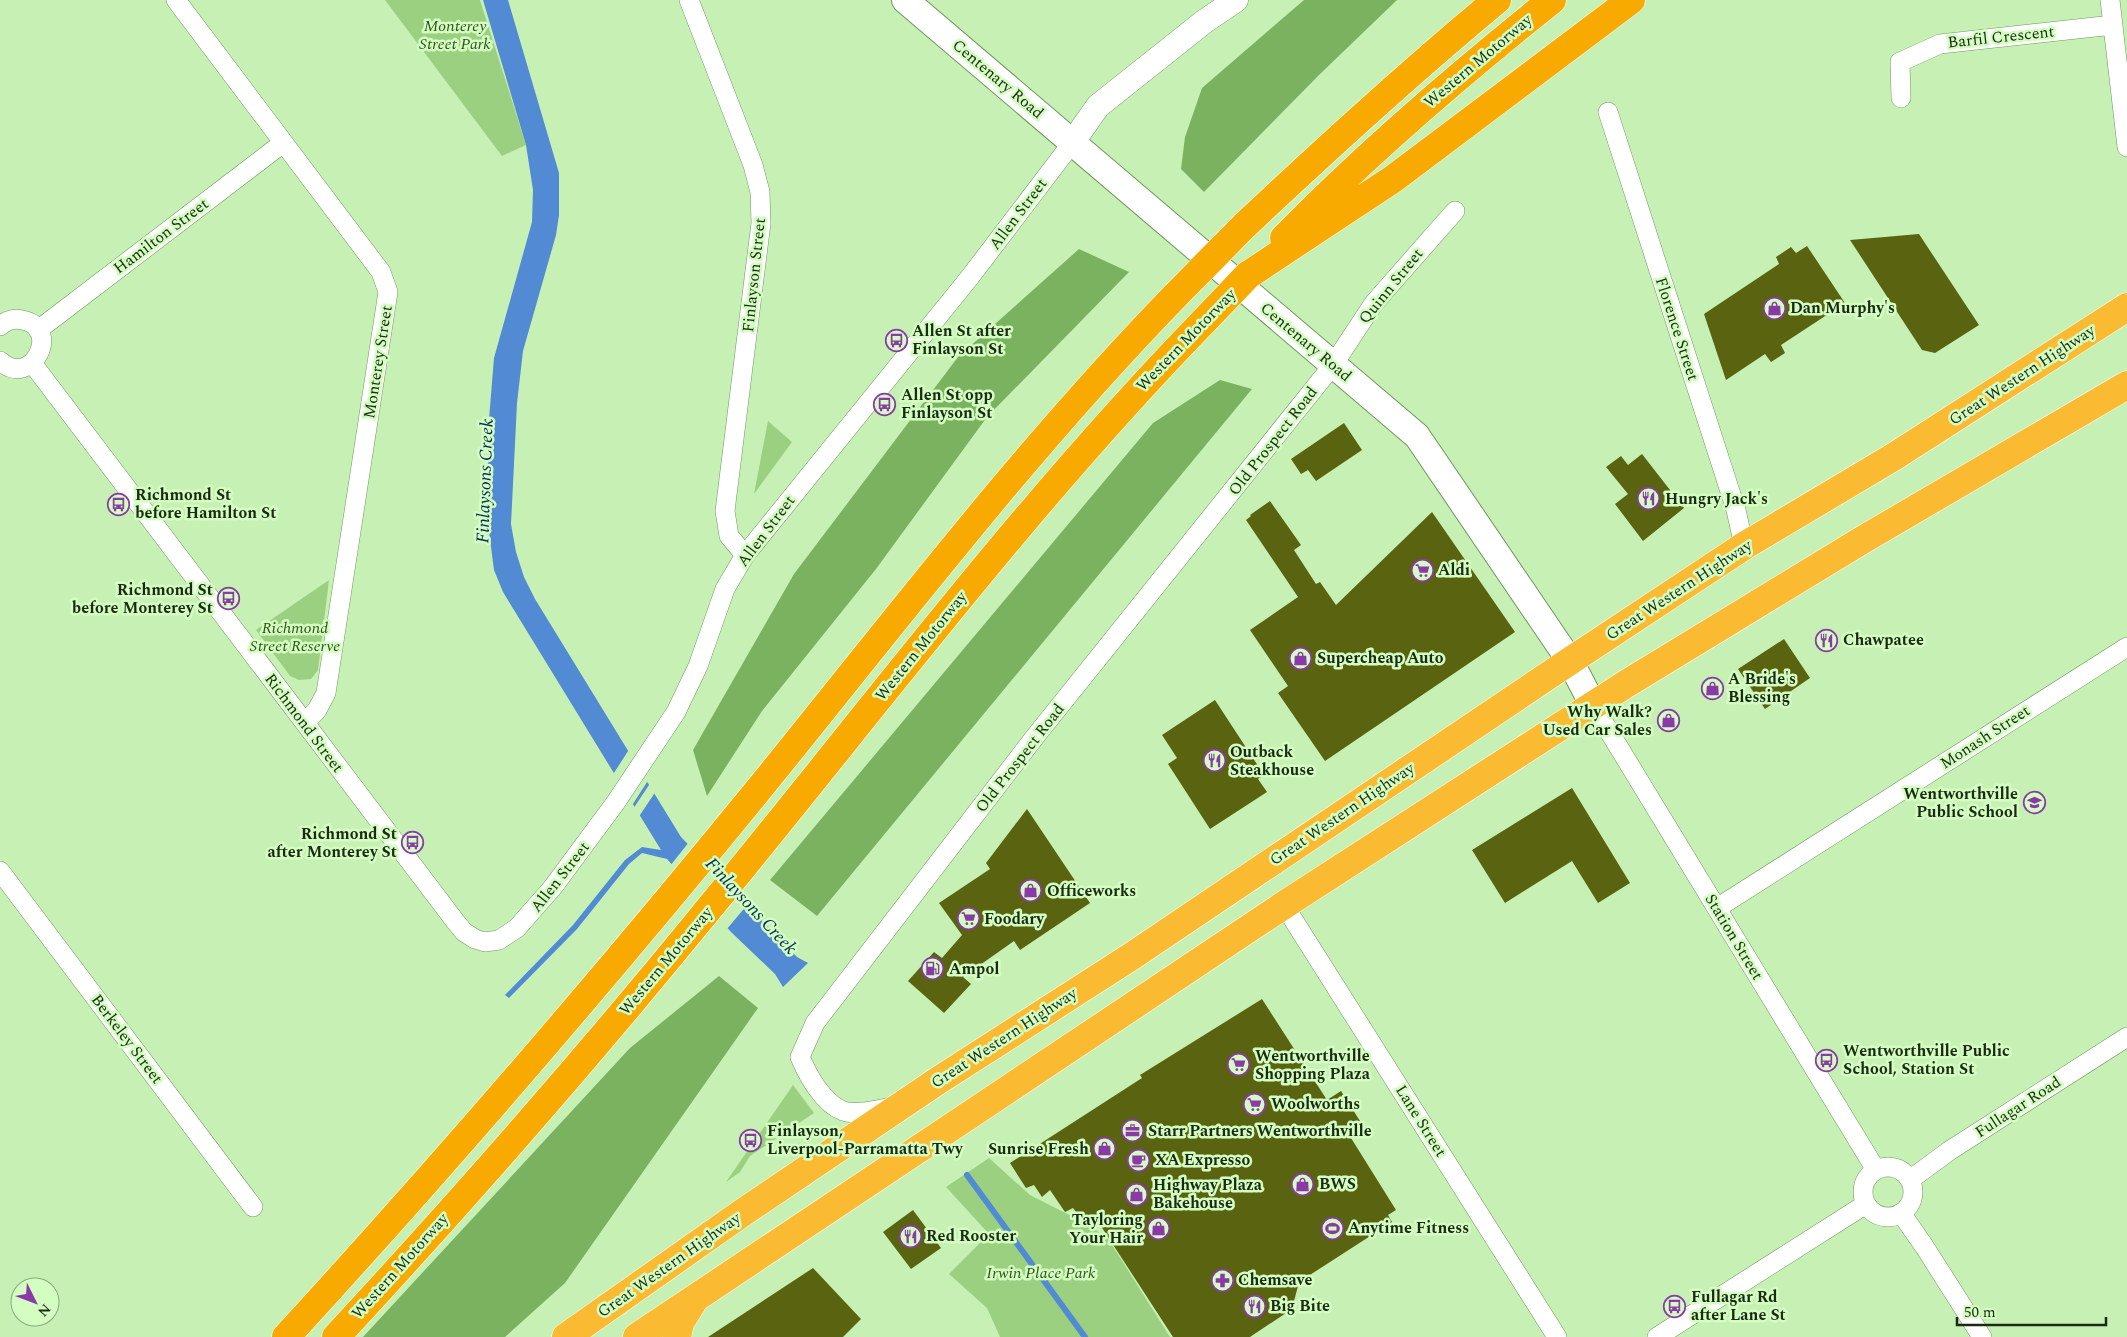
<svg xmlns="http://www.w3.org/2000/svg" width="2127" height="1337" viewBox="0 0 2127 1337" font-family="Spectral,serif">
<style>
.green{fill:#9bd081}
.forest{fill:#7bb260}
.water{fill:#528ad3}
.pier{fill:#c7f1b4}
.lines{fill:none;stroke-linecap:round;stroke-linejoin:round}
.stream{stroke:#528ad3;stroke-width:6}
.building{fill:#5a6310}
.minor-casing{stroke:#70965e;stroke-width:20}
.tertiary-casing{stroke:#70965e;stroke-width:25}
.secondary-casing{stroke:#70965e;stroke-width:28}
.trunk-casing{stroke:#fff;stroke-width:29}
.motorway-casing{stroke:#fff;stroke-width:29}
.minor{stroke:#fff;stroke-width:19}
.tertiary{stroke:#fff;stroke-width:24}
.secondary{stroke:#fff;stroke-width:26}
.trunk{stroke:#fabb33;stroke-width:28}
.motorway{stroke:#f8aa00;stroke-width:28}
.motorway-bridge-casing{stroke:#fff;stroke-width:29;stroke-linecap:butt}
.motorway-bridge{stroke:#f8aa00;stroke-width:28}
.labels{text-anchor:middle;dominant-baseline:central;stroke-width:5;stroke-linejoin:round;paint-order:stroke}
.park-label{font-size:16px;font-style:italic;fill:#2f531b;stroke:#d4fec1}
.street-label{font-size:16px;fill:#1b2a13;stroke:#d4fec1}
.poi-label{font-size:16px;font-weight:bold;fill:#1b2a13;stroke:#d4fec1;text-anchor:start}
.water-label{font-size:18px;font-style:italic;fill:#032a58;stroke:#d4fec1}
</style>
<rect width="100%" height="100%" fill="#c7f1b4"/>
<path class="green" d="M 385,0 L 480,0 L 526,145 L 502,156 Z
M 768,421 L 792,442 L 754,494 Z
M 329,580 L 318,670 L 311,679 L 299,680 L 290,676 L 256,630 Z
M 793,1085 L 814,1113 L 750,1156 L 740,1172 L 726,1182 Z
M 989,1158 L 1030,1195 L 1089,1225 L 1109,1240 L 1170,1337 L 1000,1337 L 987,1308 L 949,1274 L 989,1234 L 946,1187 Z"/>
<path class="forest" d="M 1304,0 L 1397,0 L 1319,75 L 1204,192 L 1181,169 L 1185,137 L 1202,88 Z
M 1079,249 L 1129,272 L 987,417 L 876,569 L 762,711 L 707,796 L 693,750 L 794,574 L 958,357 Z
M 1220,380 L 1252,389 L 817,916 L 770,880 L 1153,423 Z
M 719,976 L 758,1008 L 565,1283 L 505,1337 L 363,1337 L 630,1048 Z"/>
<path class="water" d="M 483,0 L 508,0 L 559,173 L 559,215 L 556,235 L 523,351 L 517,403 L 511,524 L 516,552 L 524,577 L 535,599 L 681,837 L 797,957 L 808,963 L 783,987 L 775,974 L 731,932 L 667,859 L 642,853 L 629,864 L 577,929 L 509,998 L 505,995 L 573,925 L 625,860 L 642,847 L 661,850 L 503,592 L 494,570 L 487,516 L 489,419 L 494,358 L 532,222 L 533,190 L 526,145 Z"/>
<path class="pier" d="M 630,748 L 649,779 L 631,807 L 612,776 Z
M 651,782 L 656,791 L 638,818 L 633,809 Z
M 689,842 L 748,904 L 726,930 L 670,866 Z"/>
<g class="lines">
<path class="stream" d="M 967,1175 L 1085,1337"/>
</g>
<path class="building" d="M 1919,234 L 1979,325 L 1935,353 L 1922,350 L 1850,240 Z
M 1807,246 L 1845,303 L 1781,345 L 1785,353 L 1771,362 L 1765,354 L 1726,380 L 1704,314 L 1779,264 L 1776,257 L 1791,247 L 1796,253 Z
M 1344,423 L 1362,450 L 1316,481 L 1308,470 L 1301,474 L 1291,459 Z
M 1642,454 L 1684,508 L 1643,541 L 1615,504 L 1628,494 L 1606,467 L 1621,456 L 1628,465 Z
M 1270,501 L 1301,545 L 1294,550 L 1316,584 L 1320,582 L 1336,605 L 1432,512 L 1515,632 L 1325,761 L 1278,693 L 1288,686 L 1250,630 L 1298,597 L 1246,520 L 1251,516 L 1250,515 Z
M 1784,639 L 1810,678 L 1765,709 L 1738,669 Z
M 1215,700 L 1264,775 L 1258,779 L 1267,792 L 1210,829 L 1168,764 L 1177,758 L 1162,735 Z
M 1572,788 L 1630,883 L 1598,903 L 1572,861 L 1505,903 L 1472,850 Z
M 1027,809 L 1090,903 L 1020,950 L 1014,941 L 963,977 L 971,984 L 944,1013 L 908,981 L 934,952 L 942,958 L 962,935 L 939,903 L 990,869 L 986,863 Z
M 1262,999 L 1327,1100 L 1341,1091 L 1360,1121 L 1346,1130 L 1396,1210 L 1388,1215 L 1392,1222 L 1299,1282 L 1292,1309 L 1250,1337 L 1173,1337 L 1097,1220 L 1087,1227 L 1073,1208 L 1065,1212 L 1050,1190 L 1042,1197 L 1034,1185 L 1026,1188 L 1010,1163 L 1142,1078 L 1140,1075 Z
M 913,1210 L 941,1248 L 911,1269 L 883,1232 Z
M 813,1268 L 861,1319 L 843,1337 L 708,1337 Z"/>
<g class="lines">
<defs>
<path id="minor" d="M 176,0 L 381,272 L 388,292 L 326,693 L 317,710 L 305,723
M 689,0 L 753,165 L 760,192 L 761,223 L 725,511 L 729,536 L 745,555
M 2110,0 L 2127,147
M 1901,98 L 1900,62 L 1940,44 L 2113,25
M 1608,112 L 1736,510 L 1744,546
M 0,326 C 6,321 14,318 22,320 C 63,327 32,390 0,361
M 38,330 L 283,143
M 32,363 L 455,921 L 464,932 L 475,939 L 485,942 L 499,940 L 517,928 L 553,887 L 616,802 L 676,712 L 698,666 L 725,589 L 745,555 L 970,277 L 1072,143
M 1593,705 L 1876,1170
M 0,871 L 253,1207
M 1284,905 L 1557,1337
M 1717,908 L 2127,647
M 893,1107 C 879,1109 857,1116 843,1111 C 823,1103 808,1076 800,1057 L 815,1023 L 1034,738 L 1333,365 L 1374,303 L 1455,211
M1863 1192a25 25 0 1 1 50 0a25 25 0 1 1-50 0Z
M 1911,1179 L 1949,1151 L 2127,1037
M 1901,1213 L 1924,1246 L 1982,1337
M 1657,1337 L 1866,1204"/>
<path id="tertiary" d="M 1072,143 L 1098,106 L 1205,21 L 1236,0"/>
<path id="secondary" d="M 905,0 L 1417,436 L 1570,661 L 1593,705"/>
<path id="trunk" d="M 566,1337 L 742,1213 L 939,1080 L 1132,956 L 1570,661 L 1744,546 L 1895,456 L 2127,307
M 637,1337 L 1284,905 L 1626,684 L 1864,539 L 2127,385
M 677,1337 L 680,1323 L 694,1300"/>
<path id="motorway" d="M 1244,226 C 1327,148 1410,72 1497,0
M 1284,238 C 1368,152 1458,75 1552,0
M 1248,275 L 1393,179 L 1631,0
M 286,1337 C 454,1154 615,966 772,773 C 903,611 1030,445 1176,295
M 336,1337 C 461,1202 582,1064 698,922 C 865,720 1021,509 1204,321"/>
</defs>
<use href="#minor" class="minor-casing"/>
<use href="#tertiary" class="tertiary-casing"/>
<use href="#secondary" class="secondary-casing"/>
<use href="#trunk" class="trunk-casing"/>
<use href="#motorway" class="motorway-casing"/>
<use href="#minor" class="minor"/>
<use href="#tertiary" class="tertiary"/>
<use href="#secondary" class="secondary"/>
<use href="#trunk" class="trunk"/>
<use href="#motorway" class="motorway"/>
<defs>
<path id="motorway-bridge" d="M 1176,295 L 1244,226
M 1204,321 L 1248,275"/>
</defs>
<use href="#motorway-bridge" class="motorway-bridge-casing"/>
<use href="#motorway-bridge" class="motorway-bridge"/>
</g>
<defs>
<symbol id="shop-ring" viewBox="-11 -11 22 22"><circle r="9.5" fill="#d4fec1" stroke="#8b39a8" stroke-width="1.5"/><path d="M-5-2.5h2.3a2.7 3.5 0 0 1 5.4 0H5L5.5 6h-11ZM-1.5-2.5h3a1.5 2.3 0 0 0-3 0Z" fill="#8b39a8"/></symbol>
<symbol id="bus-ring" viewBox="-11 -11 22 22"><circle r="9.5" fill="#d4fec1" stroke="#8b39a8" stroke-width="1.5"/><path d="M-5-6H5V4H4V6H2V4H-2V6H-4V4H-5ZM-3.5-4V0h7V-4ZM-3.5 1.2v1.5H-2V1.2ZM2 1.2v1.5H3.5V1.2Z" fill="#8b39a8"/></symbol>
<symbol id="restaurant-ring" viewBox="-11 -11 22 22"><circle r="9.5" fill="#d4fec1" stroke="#8b39a8" stroke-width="1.5"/><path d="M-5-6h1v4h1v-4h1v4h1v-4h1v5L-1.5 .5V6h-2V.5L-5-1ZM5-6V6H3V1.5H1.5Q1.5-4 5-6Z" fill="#8b39a8"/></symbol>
<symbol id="supermarket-ring" viewBox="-11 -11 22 22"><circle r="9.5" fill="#d4fec1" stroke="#8b39a8" stroke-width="1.5"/><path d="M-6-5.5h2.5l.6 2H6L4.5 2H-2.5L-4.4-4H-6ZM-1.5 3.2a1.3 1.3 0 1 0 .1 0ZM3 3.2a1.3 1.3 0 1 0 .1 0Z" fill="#8b39a8"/></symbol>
<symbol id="school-ring" viewBox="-11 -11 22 22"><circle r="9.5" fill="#d4fec1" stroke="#8b39a8" stroke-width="1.5"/><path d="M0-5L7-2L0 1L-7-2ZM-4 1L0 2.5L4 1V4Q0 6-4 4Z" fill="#8b39a8"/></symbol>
<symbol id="fuel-ring" viewBox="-11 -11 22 22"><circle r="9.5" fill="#d4fec1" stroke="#8b39a8" stroke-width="1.5"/><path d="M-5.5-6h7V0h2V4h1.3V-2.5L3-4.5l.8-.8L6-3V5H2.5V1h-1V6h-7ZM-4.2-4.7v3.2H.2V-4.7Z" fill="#8b39a8"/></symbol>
<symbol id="office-ring" viewBox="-11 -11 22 22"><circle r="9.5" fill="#d4fec1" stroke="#8b39a8" stroke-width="1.5"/><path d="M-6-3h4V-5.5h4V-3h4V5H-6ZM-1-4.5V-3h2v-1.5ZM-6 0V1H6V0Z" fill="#8b39a8"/></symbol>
<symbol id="cafe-ring" viewBox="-11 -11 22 22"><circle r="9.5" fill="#d4fec1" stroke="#8b39a8" stroke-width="1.5"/><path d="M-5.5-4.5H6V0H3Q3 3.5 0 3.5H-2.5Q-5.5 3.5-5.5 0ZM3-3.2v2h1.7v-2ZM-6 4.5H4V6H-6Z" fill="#8b39a8"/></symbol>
<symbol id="stadium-ring" viewBox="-11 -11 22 22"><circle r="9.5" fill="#d4fec1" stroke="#8b39a8" stroke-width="1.5"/><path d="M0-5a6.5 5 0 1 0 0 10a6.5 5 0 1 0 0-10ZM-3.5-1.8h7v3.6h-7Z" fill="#8b39a8"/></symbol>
<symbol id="pharmacy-ring" viewBox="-11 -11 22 22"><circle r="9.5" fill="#d4fec1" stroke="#8b39a8" stroke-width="1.5"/><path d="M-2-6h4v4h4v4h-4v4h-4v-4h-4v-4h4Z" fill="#8b39a8"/></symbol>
</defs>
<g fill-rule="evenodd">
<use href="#shop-ring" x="1762" y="296" width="25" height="25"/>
<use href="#bus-ring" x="884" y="328" width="25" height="25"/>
<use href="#bus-ring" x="872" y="392" width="25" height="25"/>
<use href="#restaurant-ring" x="1636" y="486" width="25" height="25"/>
<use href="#bus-ring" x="106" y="492" width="25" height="25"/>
<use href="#supermarket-ring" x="1410" y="558" width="25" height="25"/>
<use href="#bus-ring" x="216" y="586" width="25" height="25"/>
<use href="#restaurant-ring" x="1814" y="628" width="25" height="25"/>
<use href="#shop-ring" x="1288" y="646" width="25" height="25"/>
<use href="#shop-ring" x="1700" y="676" width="25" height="25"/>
<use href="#shop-ring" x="1656" y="708" width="25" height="25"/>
<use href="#restaurant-ring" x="1202" y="748" width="25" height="25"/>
<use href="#school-ring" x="2022" y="790" width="25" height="25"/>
<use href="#bus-ring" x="400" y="830" width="25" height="25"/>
<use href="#shop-ring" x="1018" y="878" width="25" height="25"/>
<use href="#supermarket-ring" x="956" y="906" width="25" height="25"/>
<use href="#fuel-ring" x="920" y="956" width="25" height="25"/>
<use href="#bus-ring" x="1814" y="1048" width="25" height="25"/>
<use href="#supermarket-ring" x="1226" y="1052" width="25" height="25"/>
<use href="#supermarket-ring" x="1242" y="1092" width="25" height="25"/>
<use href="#office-ring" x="1120" y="1118" width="25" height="25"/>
<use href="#bus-ring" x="738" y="1128" width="25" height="25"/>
<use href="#shop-ring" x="1092" y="1136" width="25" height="25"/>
<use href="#cafe-ring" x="1126" y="1148" width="25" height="25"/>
<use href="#shop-ring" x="1290" y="1172" width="25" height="25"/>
<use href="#shop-ring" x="1124" y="1182" width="25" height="25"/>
<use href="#stadium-ring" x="1320" y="1216" width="25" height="25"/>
<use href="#shop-ring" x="1146" y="1216" width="25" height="25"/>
<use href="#restaurant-ring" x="898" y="1224" width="25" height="25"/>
<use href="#pharmacy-ring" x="1210" y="1268" width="25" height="25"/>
<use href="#restaurant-ring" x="1242" y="1294" width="25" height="25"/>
<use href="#bus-ring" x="1662" y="1294" width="25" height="25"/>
</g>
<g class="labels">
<g class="park-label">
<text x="455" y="26">Monterey<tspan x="455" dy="18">Street Park</tspan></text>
<text x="295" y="628">Richmond<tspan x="295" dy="18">Street Reserve</tspan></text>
<text x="1041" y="1273">Irwin Place Park</text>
</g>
<g class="street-label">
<text transform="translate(2001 37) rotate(-6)">Barfil Crescent</text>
<text transform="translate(1478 61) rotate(-40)">Western Motorway</text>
<text transform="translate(998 79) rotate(40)">Centenary Road</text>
<text transform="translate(1018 214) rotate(-53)">Allen Street</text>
<text transform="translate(161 236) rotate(-37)">Hamilton Street</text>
<text transform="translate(754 275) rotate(-84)">Finlayson Street</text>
<text transform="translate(1391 286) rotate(-51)">Quinn Street</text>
<text transform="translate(1677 329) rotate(72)">Florence Street</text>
<text transform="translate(1186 340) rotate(-46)">Western Motorway</text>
<text transform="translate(1306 342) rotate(40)">Centenary Road</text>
<text transform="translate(378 362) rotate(-81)">Monterey Street</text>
<text transform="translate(2022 375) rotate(-33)">Great Western Highway</text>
<text transform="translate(1273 441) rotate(-52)">Old Prospect Road</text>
<text transform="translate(766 531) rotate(-53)">Allen Street</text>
<text transform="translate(1679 590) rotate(-33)">Great Western Highway</text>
<text transform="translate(921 646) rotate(-51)">Western Motorway</text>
<text transform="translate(304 723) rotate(53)">Richmond Street</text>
<text transform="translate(1985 737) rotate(-33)">Monash Street</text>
<text transform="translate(1020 758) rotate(-52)">Old Prospect Road</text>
<text transform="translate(1342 814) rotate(-34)">Great Western Highway</text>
<text transform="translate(560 877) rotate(-52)">Allen Street</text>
<text transform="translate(1734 937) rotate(59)">Station Street</text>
<text transform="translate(666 961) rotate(-50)">Western Motorway</text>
<text transform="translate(1004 1038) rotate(-33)">Great Western Highway</text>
<text transform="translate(127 1039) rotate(53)">Berkeley Street</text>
<text transform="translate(2018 1107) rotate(-33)">Fullagar Road</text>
<text transform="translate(1421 1121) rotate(58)">Lane Street</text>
<text transform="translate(669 1265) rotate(-35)">Great Western Highway</text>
<text transform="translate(400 1266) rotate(-48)">Western Motorway</text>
</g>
<g class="poi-label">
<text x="1790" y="308">Dan Murphy's</text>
<text x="912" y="331">Allen St after<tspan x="912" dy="18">Finlayson St</tspan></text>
<text x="901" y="395">Allen St opp<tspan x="901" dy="18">Finlayson St</tspan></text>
<text x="135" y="495">Richmond St<tspan x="135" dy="18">before Hamilton St</tspan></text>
<text x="1665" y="499">Hungry Jack's</text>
<text x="1438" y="570">Aldi</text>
<text x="213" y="590" text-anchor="end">Richmond St<tspan x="213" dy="18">before Monterey St</tspan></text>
<text x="1843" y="640">Chawpatee</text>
<text x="1317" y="658">Supercheap Auto</text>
<text x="1728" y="679">A Bride's<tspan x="1728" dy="18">Blessing</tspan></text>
<text x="1652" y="712" text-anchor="end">Why Walk?<tspan x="1652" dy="18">Used Car Sales</tspan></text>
<text x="1230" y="752">Outback<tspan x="1230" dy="18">Steakhouse</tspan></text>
<text x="2018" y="794" text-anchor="end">Wentworthville<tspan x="2018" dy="18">Public School</tspan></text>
<text x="397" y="834" text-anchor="end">Richmond St<tspan x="397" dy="18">after Monterey St</tspan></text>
<text x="1047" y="891">Officeworks</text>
<text x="984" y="919">Foodary</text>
<text x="949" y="969">Ampol</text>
<text x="1843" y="1051">Wentworthville Public<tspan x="1843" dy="18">School, Station St</tspan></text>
<text x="1255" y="1056">Wentworthville<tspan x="1255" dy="18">Shopping Plaza</tspan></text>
<text x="1271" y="1104">Woolworths</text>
<text x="767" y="1131">Finlayson,<tspan x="767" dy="18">Liverpool-Parramatta Twy</tspan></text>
<text x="1148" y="1131">Starr Partners Wentworthville</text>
<text x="1089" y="1149" text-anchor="end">Sunrise Fresh</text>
<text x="1155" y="1160">XA Expresso</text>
<text x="1319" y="1184">BWS</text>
<text x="1153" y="1185">Highway Plaza<tspan x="1153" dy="18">Bakehouse</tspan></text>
<text x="1143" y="1220" text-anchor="end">Tayloring<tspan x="1143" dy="18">Your Hair</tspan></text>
<text x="1348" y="1228">Anytime Fitness</text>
<text x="926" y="1236">Red Rooster</text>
<text x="1238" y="1280">Chemsave</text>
<text x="1691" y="1297">Fullagar Rd<tspan x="1691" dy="18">after Lane St</tspan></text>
<text x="1270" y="1306">Big Bite</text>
</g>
<g class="water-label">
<text transform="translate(485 481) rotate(-88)">Finlaysons Creek</text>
<text transform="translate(751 906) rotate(47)">Finlaysons Creek</text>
</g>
</g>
<g transform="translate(35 1302) rotate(132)"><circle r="24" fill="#d4fec1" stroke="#8aa97b"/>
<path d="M0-4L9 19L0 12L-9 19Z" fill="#8b39a8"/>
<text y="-8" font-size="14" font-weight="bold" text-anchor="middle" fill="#1b2a13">N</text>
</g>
<path d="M1957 1317v8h149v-8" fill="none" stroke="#1b2a13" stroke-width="2.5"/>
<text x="1964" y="1317" font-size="15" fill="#1b2a13" stroke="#d4fec1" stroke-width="4" paint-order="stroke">50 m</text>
</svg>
